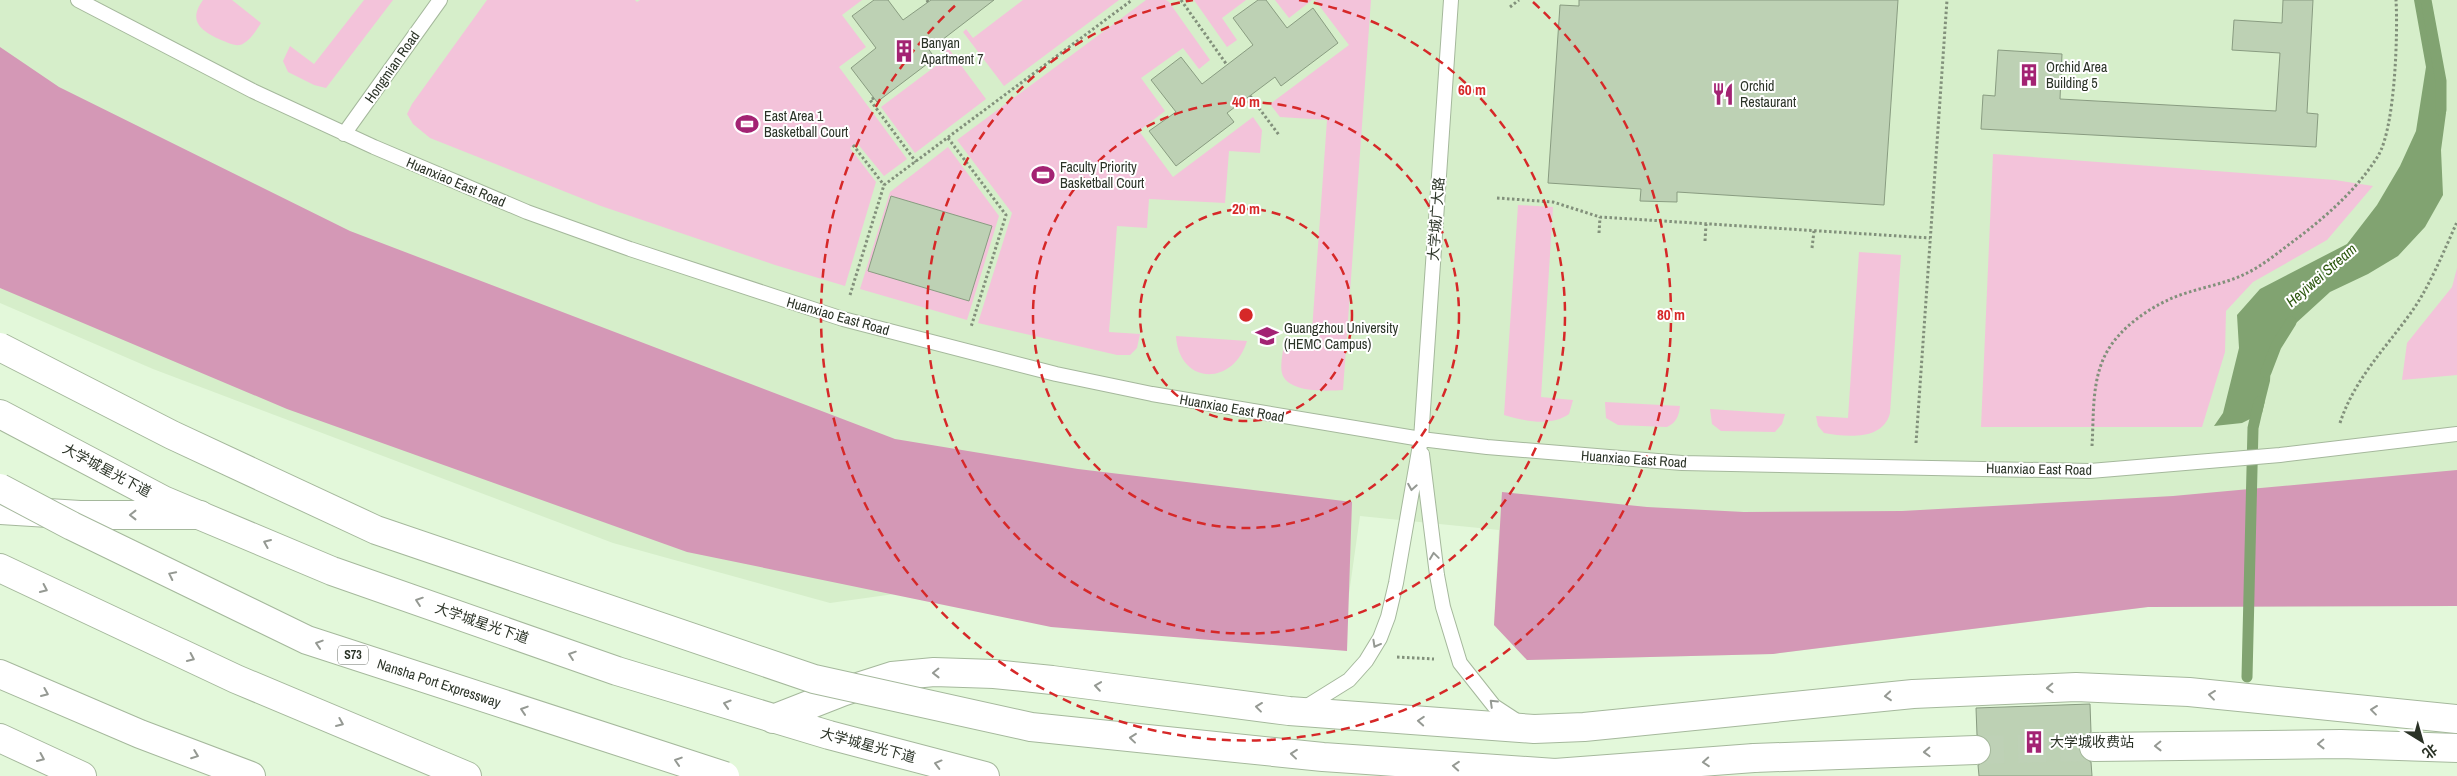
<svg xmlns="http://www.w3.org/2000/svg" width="2457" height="776" viewBox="0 0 2457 776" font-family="'Archivo Narrow','Noto Sans SC',sans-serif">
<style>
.built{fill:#d6eeca}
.green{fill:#f3c3da}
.forest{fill:#d498b6}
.water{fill:#81a371}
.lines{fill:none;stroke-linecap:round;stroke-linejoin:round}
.stream{stroke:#81a371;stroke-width:11}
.building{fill:#bdd1b4;stroke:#899c81}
.highway-tunnel{stroke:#bed1b6;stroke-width:28;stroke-dasharray:28 14;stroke-linecap:butt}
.lane-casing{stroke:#a5b89c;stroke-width:16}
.secondary-casing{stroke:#a5b89c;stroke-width:30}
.primary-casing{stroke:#a5b89c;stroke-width:30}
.highway-casing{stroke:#a5b89c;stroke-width:30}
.path{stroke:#82907b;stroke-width:3;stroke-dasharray:2.5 2.5;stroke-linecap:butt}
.lane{stroke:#fff;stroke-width:14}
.secondary{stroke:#fff;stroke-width:28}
.primary{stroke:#fff;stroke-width:28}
.highway{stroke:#fff;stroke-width:28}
.highway-bridge-casing{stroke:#a5b89c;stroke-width:30;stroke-linecap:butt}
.highway-bridge{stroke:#fff;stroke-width:28}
.oneway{stroke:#959993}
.ring{fill:none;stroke:#d62828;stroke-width:2.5;stroke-dasharray:9 6}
.labels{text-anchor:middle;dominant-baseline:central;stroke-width:4;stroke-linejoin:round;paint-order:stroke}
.shield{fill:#fff;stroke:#6b7068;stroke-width:1}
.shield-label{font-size:12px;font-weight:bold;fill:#2b3327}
.poi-label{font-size:14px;fill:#2b3327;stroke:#fff;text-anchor:start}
.street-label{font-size:14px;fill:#2b3327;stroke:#fff}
.water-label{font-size:15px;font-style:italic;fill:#2c570e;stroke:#fff}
.centre{fill:#d62828;stroke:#fff;stroke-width:2.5}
.ring-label{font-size:15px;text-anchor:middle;font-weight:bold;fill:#d62828;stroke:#fff;stroke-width:4;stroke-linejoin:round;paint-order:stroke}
</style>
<rect width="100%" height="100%" fill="#e3f8da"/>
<path class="built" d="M 0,0 L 2457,0 L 2457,606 L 2148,607 L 1773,654 L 1527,660 L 1494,625 L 1499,530 L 1360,516 L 1348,601 L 930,589 L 830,603 L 613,543 L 153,369 L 0,303 Z"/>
<path class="green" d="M 203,0 L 232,0 L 261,23 C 256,31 249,42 240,45 C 233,46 227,42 221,40 C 202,31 187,22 203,0 Z
M 364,0 L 393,0 L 326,88 L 314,85 L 288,72 L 283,61 L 290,46 L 314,64 Z
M 487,0 L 635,0 L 637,2 L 640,0 L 862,0 L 842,15 L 866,47 L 839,67 L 907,159 L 884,176 L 857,143 L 850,148 L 876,182 L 845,286 L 775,265 L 601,206 L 430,138 L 413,124 L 407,114 L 412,104 Z
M 1023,0 L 1119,0 L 1004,86 L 963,32 L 966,29 L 973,38 Z
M 1146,0 L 1166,0 L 1169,2 L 1210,60 L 1199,69 L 1183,48 L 1141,78 L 1165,111 L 1139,131 L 1173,177 L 1253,117 L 1262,130 L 1260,153 L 1229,151 L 1225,203 L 1149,199 L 1147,228 L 1117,226 L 1109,332 L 1140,334 L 1137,348 L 1130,355 L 1117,355 L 978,323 L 1012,213 L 957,140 Z
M 1194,0 L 1246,0 L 1222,18 L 1237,40 L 1227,47 Z
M 1275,0 L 1312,0 L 1289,18 Z
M 1315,0 L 1371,0 L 1343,390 C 1327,391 1292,393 1283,376 C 1279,367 1283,353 1284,344 L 1311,345 L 1327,120 L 1280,117 L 1270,104 L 1349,45 Z
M 946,45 L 986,99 L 915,153 L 881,107 L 949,56 L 943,47 Z
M 948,147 L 999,216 L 967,320 L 860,289 L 890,192 Z
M 1993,154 L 2335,180 L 2373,186 L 2327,240 L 2253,282 L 2226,311 L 2225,352 L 2202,427 L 1981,427 Z
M 1518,205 L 1553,207 L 1541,397 L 1573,400 L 1569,414 C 1551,427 1524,421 1504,415 Z
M 1859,252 L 1901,255 L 1890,413 C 1883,441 1846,437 1824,433 L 1818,426 L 1816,416 L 1848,418 Z
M 2457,268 L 2457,375 L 2402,380 L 2407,343 L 2452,287 Z
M 1176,336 L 1247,341 C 1233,387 1179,385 1176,336 Z
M 1605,402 L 1680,406 C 1679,416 1676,423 1667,427 L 1618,425 L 1606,418 Z
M 1710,409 L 1785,414 L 1782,424 L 1775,432 L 1721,431 L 1712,424 Z"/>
<path class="forest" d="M 0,47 L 59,87 L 350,231 L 895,439 L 1078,469 L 1352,502 L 1347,651 L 1051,627 L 687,552 L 287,409 L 0,288 Z
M 2457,470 L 2457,606 L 2148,607 L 1773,654 L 1527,660 L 1494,625 L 1502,492 L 1647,507 L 1744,512 L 1902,511 L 2173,496 Z"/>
<path class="water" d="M 2414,0 L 2427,0 L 2437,81 L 2446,113 L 2441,150 L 2443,195 L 2425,227 L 2398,256 L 2368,274 L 2330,292 L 2272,345 L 2270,381 L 2262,413 L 2242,423 L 2214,426 L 2223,413 L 2239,348 L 2237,315 L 2260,289 L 2347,244 L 2377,205 L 2400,166 L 2416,131 L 2426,67 Z"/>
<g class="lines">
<path class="stream" d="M 2426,0 L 2441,81 L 2441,110
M 2266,372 L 2276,346 L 2291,322
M 2247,677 L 2253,428 L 2259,402"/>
</g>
<path class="building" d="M 874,0 L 888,0 L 903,20 L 931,0 L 994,0 L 929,50 L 935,58 L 877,102 L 851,68 L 876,48 L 852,16 Z
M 1258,0 L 1266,0 L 1287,28 L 1313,8 L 1338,43 L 1281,86 L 1275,77 L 1227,113 L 1234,122 L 1176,166 L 1149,131 L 1176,112 L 1151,80 L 1181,57 L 1202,84 L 1253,45 L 1233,18 Z
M 1579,0 L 1898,0 L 1884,205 L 1677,192 L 1677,202 L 1640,201 L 1641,189 L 1548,183 L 1560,5 L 1579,6 Z
M 2283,0 L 2313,0 L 2307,113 L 2318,114 L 2316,147 L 1981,129 L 1983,95 L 1995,96 L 1998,50 L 2062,54 L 2060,99 L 2276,111 L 2280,53 L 2232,50 L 2234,20 L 2282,23 Z
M 891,196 L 992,226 L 969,301 L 868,271 Z
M 2090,704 L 2091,732 L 2081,739 L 2078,748 L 2081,755 L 2091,762 L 2092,776 L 1979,776 L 1978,765 L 1990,758 L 1992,749 L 1989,741 L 1977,735 L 1976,708 Z"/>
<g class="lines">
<path class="highway-tunnel" d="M 1976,750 L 2094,747"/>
<defs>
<path id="lane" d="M 78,0 L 253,91 L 374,147 L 527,212 L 630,249 L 843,319 L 1056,374 L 1152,394 L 1421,439 L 1487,447 L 1682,463 L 2090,471 L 2280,455 L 2457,434
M 344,134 L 440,0
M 1422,454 L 1437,575 L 1443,607 L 1460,663 L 1494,706 L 1520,723
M 1304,708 L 1349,680 L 1366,661 L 1380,638 L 1388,617 L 1396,583 L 1421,439 L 1451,0"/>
<path id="secondary" d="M 0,414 L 163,500 L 332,571 L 617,671 L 829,735 L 985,776
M 0,674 L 140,734 L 251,776
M 773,719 L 842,692 L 892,676 L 934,672 L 994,674 L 1052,680 L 1289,711 L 1534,729 L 1584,727 L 1913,694 L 2076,687 L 2189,692 L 2457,719"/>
<path id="primary" d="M 0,510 L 80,515 L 200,515"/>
<path id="highway" d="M 0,568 L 236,679 L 467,776
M 0,738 L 82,776
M 2094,747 L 2341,744 L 2457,748
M 1754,758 L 1976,750"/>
</defs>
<use href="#lane" class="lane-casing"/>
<use href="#secondary" class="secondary-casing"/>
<use href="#primary" class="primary-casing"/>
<use href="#highway" class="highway-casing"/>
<path class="path" d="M 927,0 L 928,2
M 1181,0 L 1227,65
M 1510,7 L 1519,0
M 1250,96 L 1279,135
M 874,98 L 870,100 L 916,162
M 948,138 L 1006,215 L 971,327
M 853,145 L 884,185
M 1497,198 L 1553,202 L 1600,217 L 1930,238
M 1599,233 L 1600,217
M 1705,241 L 1706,224
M 1812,248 L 1814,231
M 850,295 L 884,185 L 1132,0
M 2340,423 C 2354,380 2384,350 2410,314 C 2428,290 2444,251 2457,222
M 1916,443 L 1947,0
M 2092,446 C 2094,415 2091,378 2108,350 C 2120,329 2146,310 2168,300 C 2191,289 2219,286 2243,275 C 2263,266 2281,250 2299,237 C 2329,214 2358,188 2378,156 C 2395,128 2398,35 2396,0
M 1397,657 L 1434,659"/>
<use href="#lane" class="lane"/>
<use href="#secondary" class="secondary"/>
<use href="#primary" class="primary"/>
<use href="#highway" class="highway"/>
<defs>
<path id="highway-bridge" d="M 0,347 L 172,435 L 376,530 L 814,679 L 1031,727 L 1323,757 L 1555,773 L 1754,758
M 0,488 L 72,526 L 307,640 L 725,776"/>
</defs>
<use href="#highway-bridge" class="highway-bridge-casing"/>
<use href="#highway-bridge" class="highway-bridge"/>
</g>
<defs><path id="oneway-chevron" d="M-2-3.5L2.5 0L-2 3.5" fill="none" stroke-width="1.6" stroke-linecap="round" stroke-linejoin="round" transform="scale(1.25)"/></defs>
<g class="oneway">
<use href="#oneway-chevron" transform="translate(1412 487) rotate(100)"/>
<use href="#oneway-chevron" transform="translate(133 515) rotate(180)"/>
<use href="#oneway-chevron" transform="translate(267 543) rotate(-157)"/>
<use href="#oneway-chevron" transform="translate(1434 556) rotate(-98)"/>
<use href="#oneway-chevron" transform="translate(172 575) rotate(-154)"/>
<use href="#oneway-chevron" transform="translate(44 589) rotate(25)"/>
<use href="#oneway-chevron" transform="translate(419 601) rotate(-161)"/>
<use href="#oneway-chevron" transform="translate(319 644) rotate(-162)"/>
<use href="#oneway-chevron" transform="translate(1376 644) rotate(119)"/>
<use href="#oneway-chevron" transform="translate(572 655) rotate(-161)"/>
<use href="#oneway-chevron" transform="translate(191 658) rotate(25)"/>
<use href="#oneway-chevron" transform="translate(936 673) rotate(179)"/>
<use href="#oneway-chevron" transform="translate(1098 686) rotate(-172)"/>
<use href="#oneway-chevron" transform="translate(2050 688) rotate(178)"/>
<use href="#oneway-chevron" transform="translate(45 693) rotate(23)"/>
<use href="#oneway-chevron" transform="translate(2212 695) rotate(-173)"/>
<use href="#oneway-chevron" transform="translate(1888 696) rotate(175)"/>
<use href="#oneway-chevron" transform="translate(1493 703) rotate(-136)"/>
<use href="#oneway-chevron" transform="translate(727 704) rotate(-163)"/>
<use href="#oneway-chevron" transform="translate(1259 707) rotate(-173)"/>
<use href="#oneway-chevron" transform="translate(524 710) rotate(-162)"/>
<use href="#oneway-chevron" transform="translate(2374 710) rotate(-173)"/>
<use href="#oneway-chevron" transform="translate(1421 721) rotate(-176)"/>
<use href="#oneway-chevron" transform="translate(340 723) rotate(23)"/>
<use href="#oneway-chevron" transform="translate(1133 738) rotate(-174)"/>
<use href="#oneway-chevron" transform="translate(2321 744) rotate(179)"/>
<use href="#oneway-chevron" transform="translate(2158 746) rotate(179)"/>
<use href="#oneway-chevron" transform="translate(1927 752) rotate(178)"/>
<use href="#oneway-chevron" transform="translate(1294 754) rotate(-174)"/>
<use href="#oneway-chevron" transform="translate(195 755) rotate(21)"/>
<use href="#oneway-chevron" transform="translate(41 758) rotate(24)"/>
<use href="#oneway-chevron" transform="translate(678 761) rotate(-162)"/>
<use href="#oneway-chevron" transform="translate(1706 762) rotate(176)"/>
<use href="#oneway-chevron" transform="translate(938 764) rotate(-165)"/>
<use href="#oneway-chevron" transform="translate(1456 766) rotate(-176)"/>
</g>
<g class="ring">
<circle cx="1246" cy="315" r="106"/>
<circle cx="1246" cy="315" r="213"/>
<path d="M1299 0A319 319 0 1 1 1193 0"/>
<path d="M1533 2A425 425 0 1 1 959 2"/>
</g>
<defs>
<symbol id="building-bare" viewBox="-9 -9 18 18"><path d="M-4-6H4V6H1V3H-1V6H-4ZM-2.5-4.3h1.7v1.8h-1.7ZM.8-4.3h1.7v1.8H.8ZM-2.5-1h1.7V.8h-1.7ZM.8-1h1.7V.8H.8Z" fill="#a32373" stroke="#fff" stroke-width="2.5" paint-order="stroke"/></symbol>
<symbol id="restaurant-bare" viewBox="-9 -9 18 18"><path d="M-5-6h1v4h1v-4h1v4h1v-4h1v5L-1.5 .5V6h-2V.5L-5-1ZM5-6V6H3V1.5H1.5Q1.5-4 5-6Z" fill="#a32373" stroke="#fff" stroke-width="2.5" paint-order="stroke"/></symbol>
<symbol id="stadium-bare" viewBox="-9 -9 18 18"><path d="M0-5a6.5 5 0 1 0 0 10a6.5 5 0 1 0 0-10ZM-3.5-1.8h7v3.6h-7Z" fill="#a32373" stroke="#fff" stroke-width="2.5" paint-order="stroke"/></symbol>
<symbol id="university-bare" viewBox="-9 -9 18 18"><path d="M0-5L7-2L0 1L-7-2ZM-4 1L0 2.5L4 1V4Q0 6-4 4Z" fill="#a32373" stroke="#fff" stroke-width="2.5" paint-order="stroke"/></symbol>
</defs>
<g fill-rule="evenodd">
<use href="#building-bare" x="888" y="35" width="32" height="32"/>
<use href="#building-bare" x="2013" y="59" width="32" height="32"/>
<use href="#restaurant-bare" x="1707" y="78" width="32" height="32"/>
<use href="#stadium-bare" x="731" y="108" width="32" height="32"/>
<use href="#stadium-bare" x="1027" y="159" width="32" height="32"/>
<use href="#university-bare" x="1251" y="320" width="32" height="32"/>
<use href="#building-bare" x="2018" y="726" width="32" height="32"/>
</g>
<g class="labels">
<rect class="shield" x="338" y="645.5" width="30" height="19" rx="4"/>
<g class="shield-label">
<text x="353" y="655">S73</text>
</g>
<g class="poi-label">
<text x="921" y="43">Banyan<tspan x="921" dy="16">Apartment 7</tspan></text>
<text x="2046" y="67">Orchid Area<tspan x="2046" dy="16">Building 5</tspan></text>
<text x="1740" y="86">Orchid<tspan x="1740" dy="16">Restaurant</tspan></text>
<text x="764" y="116">East Area 1<tspan x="764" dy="16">Basketball Court</tspan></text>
<text x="1060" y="167">Faculty Priority<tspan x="1060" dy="16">Basketball Court</tspan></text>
<text x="1284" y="328">Guangzhou University<tspan x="1284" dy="16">(HEMC Campus)</tspan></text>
<text x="2050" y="742">大学城收费站</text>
</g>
<g class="street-label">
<text transform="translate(392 67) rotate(-55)">Hongmian Road</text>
<text transform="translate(456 182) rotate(23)">Huanxiao East Road</text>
<text transform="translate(1436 219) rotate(-86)">大学城广大路</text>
<text transform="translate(838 316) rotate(16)">Huanxiao East Road</text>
<text transform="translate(1232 408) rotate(10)">Huanxiao East Road</text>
<text transform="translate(1634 459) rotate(4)">Huanxiao East Road</text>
<text transform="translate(2039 469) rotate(1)">Huanxiao East Road</text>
<text transform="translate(107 470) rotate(28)">大学城星光下道</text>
<text transform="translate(482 623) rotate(19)">大学城星光下道</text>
<text transform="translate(439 683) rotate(18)">Nansha Port Expressway</text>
<text transform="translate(868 745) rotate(15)">大学城星光下道</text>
</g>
<g class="water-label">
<text transform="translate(2321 275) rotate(-41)">Heyiwei Stream</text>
</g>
</g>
<circle cx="1246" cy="315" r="8" class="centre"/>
<g class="ring-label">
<text x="1472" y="95">60 m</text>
<text x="1246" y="107">40 m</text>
<text x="1246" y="214">20 m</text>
<text x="1671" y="320">80 m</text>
</g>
<g transform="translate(2422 741) rotate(143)" stroke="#ffffff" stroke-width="4" paint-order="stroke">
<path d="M0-4L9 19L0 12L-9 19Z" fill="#2b3327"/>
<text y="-8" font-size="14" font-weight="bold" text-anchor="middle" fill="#2b3327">北</text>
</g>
</svg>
